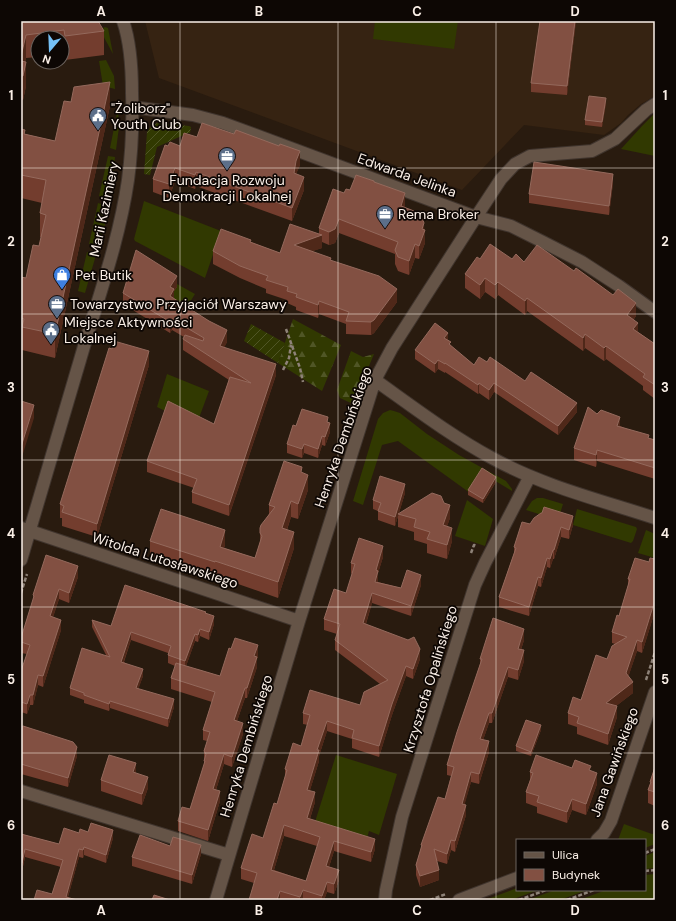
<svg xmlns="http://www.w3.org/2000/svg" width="676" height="921" viewBox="0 0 676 921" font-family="'DM Sans',sans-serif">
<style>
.built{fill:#362312}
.grass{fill:#313901}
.forest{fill:url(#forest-firs)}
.garden{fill:url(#garden-furrows)}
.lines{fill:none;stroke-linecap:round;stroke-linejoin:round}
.minor-casing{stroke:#40352e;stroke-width:14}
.path{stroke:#8e8278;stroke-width:2.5;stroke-dasharray:4 2;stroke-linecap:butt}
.minor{stroke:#655447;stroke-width:12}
.wall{fill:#733d2e;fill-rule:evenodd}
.shaded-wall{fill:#4f2819}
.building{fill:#825042;stroke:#94695c;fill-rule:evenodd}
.grid{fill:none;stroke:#faefe7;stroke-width:1;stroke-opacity:0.55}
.labels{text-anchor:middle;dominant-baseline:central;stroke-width:3.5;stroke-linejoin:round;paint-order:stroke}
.poi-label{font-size:14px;fill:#faefe7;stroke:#0d0704;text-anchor:start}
.street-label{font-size:14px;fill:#faefe7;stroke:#0d0704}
.neatline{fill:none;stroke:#faefe7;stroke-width:1.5}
.grid-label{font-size:13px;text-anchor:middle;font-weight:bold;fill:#faefe7}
</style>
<defs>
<pattern id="forest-firs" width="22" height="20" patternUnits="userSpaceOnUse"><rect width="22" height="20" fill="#313901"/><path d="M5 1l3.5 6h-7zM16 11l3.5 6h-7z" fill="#505626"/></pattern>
<pattern id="garden-furrows" width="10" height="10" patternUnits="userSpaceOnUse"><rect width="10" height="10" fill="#313901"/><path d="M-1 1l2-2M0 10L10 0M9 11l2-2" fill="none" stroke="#505626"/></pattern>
</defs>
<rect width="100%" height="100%" fill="#291b0f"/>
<path class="built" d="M 145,21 L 655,21 L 655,96 L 641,104 L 628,115 L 621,123 L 604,135 L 524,125 L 462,190 L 159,78 Z"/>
<path class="grass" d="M 375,21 L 458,21 L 454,49 L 373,39 Z
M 105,27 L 108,28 L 113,54 L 100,30 Z
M 106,60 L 114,76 L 115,89 L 103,86 L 99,61 Z
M 118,108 L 119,127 L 116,150 L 110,148 Z
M 655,113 L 655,156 L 621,149 L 642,126 Z
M 108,156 L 115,157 L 113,177 L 109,199 L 99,196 Z
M 144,201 L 221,231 L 205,278 L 135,241 L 134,239 Z
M 98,203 L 110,207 L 99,246 L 89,244 Z
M 87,252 L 96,255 L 85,293 L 78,291 Z
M 141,264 L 195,294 L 182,315 Z
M 167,374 L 209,391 L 196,426 L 157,407 Z
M 390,410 L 394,411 L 400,413 L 427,434 L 459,455 L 506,481 L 512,489 L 512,491 L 482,473 L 470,493 L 398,441 L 382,445 L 363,505 L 353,501 L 378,419 L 383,413 Z
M 537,498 L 543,498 L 563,504 L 558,520 L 526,510 L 532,501 Z
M 467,500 L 493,519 L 485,546 L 455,536 Z
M 577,509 L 636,527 L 637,529 L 633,541 L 631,543 L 573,525 Z
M 646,530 L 655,534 L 655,558 L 638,553 Z
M 336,755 L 397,774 L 379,835 L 369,831 L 367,838 L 315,822 Z
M 624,824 L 652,834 L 655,833 L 655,844 L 645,848 L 645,840 L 618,840 Z
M 655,852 L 655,868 L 645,869 L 645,856 Z
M 655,874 L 655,900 L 579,900 L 606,890 L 645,890 L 645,875 Z
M 517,888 L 517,890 L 538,890 L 511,900 L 485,900 Z
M 555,890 L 587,890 L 560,900 L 528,900 Z"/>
<path class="forest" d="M 293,319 L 341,345 L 322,391 L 278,363 Z
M 351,351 L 363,357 L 374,354 L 353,404 L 340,398 L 337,390 Z"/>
<path class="garden" d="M 158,123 L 189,126 L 191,127 L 190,133 L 188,133 L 157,147 L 150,175 L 144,174 L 147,132 L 152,125 Z
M 251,324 L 285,343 L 278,363 L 244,341 Z"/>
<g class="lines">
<defs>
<path id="minor" d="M 132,107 L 193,115 L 223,123 L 476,217 L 511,226 L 543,242 L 582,262 L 619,286 L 655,312
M 375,380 C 413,407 451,436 492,458 C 543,486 600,500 655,518
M 21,528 L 299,621
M 21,560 C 41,494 60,427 80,360 C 97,301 119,242 128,180 C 132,151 133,122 132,93 C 132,69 131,44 123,21
M 21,791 L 229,855
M 597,840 L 604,833 L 611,821 L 655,692
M 216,900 L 299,621 L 357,437 L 375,380 L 392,348 L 476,217 L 501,179 L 515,164 L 530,156 L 592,151 L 615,139 L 646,110 L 655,104
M 385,900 L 386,890 L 402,817 L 475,585 L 485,563 L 530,476
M 459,900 L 517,878"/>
</defs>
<use href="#minor" class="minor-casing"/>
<path class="path" d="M 286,329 L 300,368 L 303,382
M 283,370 L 289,358 L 291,345
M 471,553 L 474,545 L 477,546
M 21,593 L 27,574
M 646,680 L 655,652
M 645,853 L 655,849
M 645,871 L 655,870
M 430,900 L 446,894
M 519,900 L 546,890
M 567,900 L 594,890"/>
<use href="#minor" class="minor"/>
</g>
<path class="wall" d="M 21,21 L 104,31 L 104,55 L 65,60 L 64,53 L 62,53 L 62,38 L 38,38 L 38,57 L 26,58 L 25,62 L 26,86 L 23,100 L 21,99 Z
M 540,21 L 576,21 L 567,95 L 531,92 L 531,83 Z
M 71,102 L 110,106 L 55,358 L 22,350 L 22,342 L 21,341 L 21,277 L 26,278 L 39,246 L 41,237 L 40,237 L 40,213 L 42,203 L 21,198 L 21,129 L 25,134 L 55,141 Z
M 606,103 L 602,127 L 585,125 L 585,120 Z
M 197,137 L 300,165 L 296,174 L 304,190 L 292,221 L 196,186 L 195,189 L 175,181 L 169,198 L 153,192 L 153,179 L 168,146 L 180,146 Z
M 374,183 L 405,207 L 405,208 L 415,215 L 424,230 L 425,243 L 419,259 L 415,258 L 409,275 L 398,271 L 395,264 L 395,254 L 339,233 L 335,243 L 329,245 L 322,242 L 322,248 L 312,251 L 331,261 L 397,302 L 374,333 L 371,335 L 346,334 L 346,324 L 319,314 L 318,318 L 296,310 L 296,307 L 287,303 L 287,300 L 266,293 L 266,289 L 240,278 L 213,264 L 213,251 L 251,242 L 280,253 L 319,234 L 319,228 L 344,193 L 350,190 Z
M 613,183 L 609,215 L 529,203 L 529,194 Z
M 480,259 L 512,259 L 524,262 L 636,316 L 634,319 L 638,332 L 655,344 L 655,399 L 643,390 L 643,386 L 606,359 L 604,361 L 585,348 L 583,351 L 527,311 L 525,315 L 498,295 L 495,299 L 485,292 L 480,299 L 465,288 L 465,274 Z
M 177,287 L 174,291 L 174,299 L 227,342 L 224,347 L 276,375 L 229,516 L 192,503 L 192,492 L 194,488 L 147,472 L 147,461 L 214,424 L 229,380 L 183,350 L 183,339 L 184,337 L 172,330 L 170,333 L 123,304 L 123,293 Z
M 448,340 L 451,346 L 474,365 L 487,362 L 525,381 L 577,412 L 558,435 L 494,392 L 489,400 L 479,393 L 478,394 L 445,372 L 445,373 L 438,369 L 435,373 L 415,359 L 415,350 Z
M 149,365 L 97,537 L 62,526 L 62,518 L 60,518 L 60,504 Z
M 597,414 L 620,426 L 649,438 L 655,440 L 655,479 L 597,461 L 596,467 L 574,460 L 574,448 Z
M 328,422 L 330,432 L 325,446 L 322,445 L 318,458 L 304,453 L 302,458 L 287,453 L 287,444 L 296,426 Z
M 302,473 L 308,490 L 298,519 L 291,517 L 287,530 L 294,548 L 278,598 L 215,576 L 215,577 L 150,556 L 150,541 L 225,545 L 224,548 L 255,558 L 260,542 L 260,528 L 269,514 L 269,505 Z
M 496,482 L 483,503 L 468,495 L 468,490 Z
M 405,493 L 395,526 L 378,520 L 378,511 L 373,509 L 373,500 Z
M 398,514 L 450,518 L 447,526 L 452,541 L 447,559 L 427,553 L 427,544 L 414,540 L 414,532 L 398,527 Z
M 530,524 L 573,525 L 569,539 L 561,537 L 554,559 L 553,559 L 550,568 L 547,567 L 541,587 L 538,586 L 529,616 L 499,607 L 499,597 L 514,553 L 514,547 Z
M 383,557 L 378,573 L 378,582 L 401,588 L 421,585 L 411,616 L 372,603 L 366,624 L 420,659 L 413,679 L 406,676 L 392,715 L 379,757 L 352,748 L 352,739 L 327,731 L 319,756 L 319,761 L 310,790 L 315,802 L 310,819 L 375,849 L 371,862 L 334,851 L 329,867 L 339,880 L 334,894 L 327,892 L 324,900 L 249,900 L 254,883 L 241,879 L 241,868 L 263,838 L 277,804 L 285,777 L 285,769 L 301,746 L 308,725 L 303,724 L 303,713 L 360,705 L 380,684 L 335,650 L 335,640 L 337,634 L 324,630 L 324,619 L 346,593 L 352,574 L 351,573 L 351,563 ZM 284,836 L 317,846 L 306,881 L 274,870 Z
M 655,559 L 655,611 L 642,653 L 637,651 L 628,677 L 633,693 L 616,706 L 617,717 L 608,745 L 577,734 L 577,727 L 568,724 L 568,713 L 581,700 L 607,659 L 615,644 L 612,643 L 612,632 L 619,616 L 628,586 L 628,579 L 649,562 Z
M 78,577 L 69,603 L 59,599 L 53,617 L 61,630 L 43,687 L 38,685 L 33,705 L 30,705 L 27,714 L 21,712 L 21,671 L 27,654 L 21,653 L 21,638 L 33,601 L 33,595 Z
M 206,613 L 214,624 L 209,640 L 200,636 L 198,642 L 195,641 L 186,666 L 220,676 L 258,655 L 257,659 L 257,667 L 247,698 L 245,698 L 237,721 L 243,734 L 232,767 L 224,764 L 216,790 L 220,801 L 208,841 L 178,831 L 178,821 L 190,809 L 204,765 L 204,751 L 207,741 L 203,740 L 203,730 L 212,702 L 171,689 L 171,678 L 175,666 L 168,663 L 168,653 L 131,640 L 124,662 L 143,676 L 138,689 L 174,707 L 168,727 L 110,708 L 109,711 L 84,703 L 84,700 L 70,695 L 70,688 L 106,655 L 92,627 L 92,620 L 111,626 Z
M 524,640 L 521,650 L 524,661 L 518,680 L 508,677 L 492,723 L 489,723 L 483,740 L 489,752 L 479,784 L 471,782 L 464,805 L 466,815 L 455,852 L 451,850 L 447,864 L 437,861 L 439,880 L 420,887 L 416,875 L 416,865 L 421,848 L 421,845 L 445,799 L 451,776 L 447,775 L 447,765 L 480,664 L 480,659 Z
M 21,727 L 77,756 L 68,787 L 21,774 Z
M 541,730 L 531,756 L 516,751 L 516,746 Z
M 655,767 L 655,806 L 648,803 L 648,790 L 650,784 L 650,782 Z
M 572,768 L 591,771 L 597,784 L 586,815 L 572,810 L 567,823 L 537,813 L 537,807 L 526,803 L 526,792 L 530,780 L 530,772 Z
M 136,773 L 148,788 L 142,805 L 101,791 L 101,780 Z
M 88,832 L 113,838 L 106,863 L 84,855 L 83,858 L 79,857 L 68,897 L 52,894 L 61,867 L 25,857 L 22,871 L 21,871 L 21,834 L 59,844 L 79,833 Z
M 170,846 L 201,854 L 192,884 L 132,866 L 132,857 Z"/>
<path class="shaded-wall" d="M 575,21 L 576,21 L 567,95 L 567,86 Z
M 26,35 L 26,58 L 22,76 L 21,76 L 21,56 Z
M 26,62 L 26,86 L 23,100 L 23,76 Z
M 110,82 L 110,106 L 55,358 L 55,334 Z
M 606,98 L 606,103 L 602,127 L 602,122 Z
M 300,151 L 300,165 L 296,174 L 294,173 L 296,161 Z
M 175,168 L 175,181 L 169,198 L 169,184 Z
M 196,172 L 196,186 L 195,189 L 195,175 Z
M 613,174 L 613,183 L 609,215 L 609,206 Z
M 304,177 L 304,190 L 292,221 L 292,208 Z
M 405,193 L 405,207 L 401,219 L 401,206 Z
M 339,219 L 339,233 L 335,243 L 329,245 L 329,232 Z
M 424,223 L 425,243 L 419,259 L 419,246 L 422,229 Z
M 322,235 L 322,248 L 294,258 L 294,245 Z
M 415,244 L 415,258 L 409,275 L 409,261 Z
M 177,276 L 177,287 L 174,291 L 174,300 L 170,307 L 170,287 Z
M 485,278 L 485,292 L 480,299 L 480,285 Z
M 498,282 L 498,295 L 495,299 L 495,285 Z
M 397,289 L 397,302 L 374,333 L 371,335 L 371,322 Z
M 527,298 L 527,311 L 525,315 L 525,301 Z
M 319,301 L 319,314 L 318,318 L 318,305 Z
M 636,303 L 636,316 L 627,328 L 627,315 Z
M 172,319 L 172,330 L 170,333 L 170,322 Z
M 638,323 L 638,336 L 633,329 Z
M 227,330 L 227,342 L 220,357 L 220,346 Z
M 448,333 L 448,342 L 444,338 Z
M 585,334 L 585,348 L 583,351 L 583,338 Z
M 606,346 L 606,359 L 604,361 L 604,348 Z
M 149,351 L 149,365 L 97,537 L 97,524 Z
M 438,360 L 438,369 L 435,373 L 435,364 Z
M 276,364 L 276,375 L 229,516 L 229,505 Z
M 479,383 L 479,393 L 478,394 L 478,385 Z
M 494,383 L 494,392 L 489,400 L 489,390 Z
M 577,403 L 577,412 L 558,435 L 558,426 Z
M 34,405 L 34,418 L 21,460 L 21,447 Z
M 620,417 L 620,428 L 617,426 Z
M 330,423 L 330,432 L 325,446 L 325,437 Z
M 322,436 L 322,445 L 318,458 L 318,449 Z
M 304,444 L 304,453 L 302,458 L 302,449 Z
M 597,450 L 597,461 L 596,467 L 596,455 Z
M 308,475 L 308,490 L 298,519 L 298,504 Z
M 496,477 L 496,482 L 483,503 L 483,499 Z
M 405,484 L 405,493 L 395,526 L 395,517 Z
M 291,501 L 291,517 L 282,544 L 282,528 Z
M 450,505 L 450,518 L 443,538 L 443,525 Z
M 573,516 L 573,525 L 569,539 L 569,530 Z
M 561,527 L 561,537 L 554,559 L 554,550 Z
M 452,528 L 452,541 L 447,559 L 447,545 Z
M 225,530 L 225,545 L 220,562 L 220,547 Z
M 294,532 L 294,548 L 278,598 L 278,582 Z
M 383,546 L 383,557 L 378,573 L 378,581 L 375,592 L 375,582 L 376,570 Z
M 553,550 L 553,559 L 550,568 L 550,559 Z
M 547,558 L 547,567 L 541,587 L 541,578 Z
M 78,566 L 78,577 L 69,603 L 69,593 Z
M 421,575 L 421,585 L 411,616 L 411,606 Z
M 538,577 L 538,586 L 529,616 L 529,607 Z
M 59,589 L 59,599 L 50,626 L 50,616 Z
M 372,593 L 372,603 L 363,633 L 363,623 Z
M 655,600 L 655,611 L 642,653 L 642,642 Z
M 214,616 L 214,624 L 209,640 L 209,632 Z
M 61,620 L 61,630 L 43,687 L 43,676 Z
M 200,629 L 200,636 L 198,642 L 198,635 Z
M 524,629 L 524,640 L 518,659 L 518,649 Z
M 131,632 L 131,640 L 121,669 L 121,662 Z
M 195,634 L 195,641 L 185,669 L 185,661 Z
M 637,640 L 637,651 L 626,684 L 626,673 Z
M 258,645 L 258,655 L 257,659 L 257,667 L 247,698 L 247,688 L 254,656 Z
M 420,649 L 420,659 L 413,679 L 413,669 Z
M 524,650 L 524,661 L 518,680 L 518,670 Z
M 406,666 L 406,676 L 392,715 L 379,757 L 379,746 L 392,704 Z
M 508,667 L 508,677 L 492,723 L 492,713 Z
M 143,669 L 143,676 L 136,696 L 136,688 Z
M 38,675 L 38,685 L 33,705 L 33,695 Z
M 633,682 L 633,693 L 606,714 L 606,703 Z
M 245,688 L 245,698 L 234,730 L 234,720 Z
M 30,695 L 30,705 L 27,714 L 27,704 Z
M 174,699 L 174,707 L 168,727 L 168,719 Z
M 110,701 L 110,708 L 109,711 L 109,704 Z
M 617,706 L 617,717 L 608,745 L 608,734 Z
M 489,713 L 489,723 L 480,749 L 480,739 Z
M 327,721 L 327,731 L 319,756 L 319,761 L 307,800 L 307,790 L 317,750 Z
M 243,723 L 243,734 L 232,767 L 232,757 Z
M 541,725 L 541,730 L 531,756 L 531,752 Z
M 489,741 L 489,752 L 479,784 L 479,774 Z
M 77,747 L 77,756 L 68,787 L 68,778 Z
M 224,754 L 224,764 L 213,799 L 213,789 Z
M 136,763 L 136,774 L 133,772 Z
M 471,772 L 471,782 L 462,814 L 462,804 Z
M 597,773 L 597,784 L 586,815 L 586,804 Z
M 148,777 L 148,788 L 142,805 L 142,794 Z
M 220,791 L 220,801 L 208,841 L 208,830 Z
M 315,792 L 315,802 L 307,828 L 307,818 Z
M 572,799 L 572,810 L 567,823 L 567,812 Z
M 466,805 L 466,815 L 455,852 L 455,841 Z
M 284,825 L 284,836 L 271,880 L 271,870 Z
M 113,830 L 113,838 L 106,863 L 106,855 Z
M 375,839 L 375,849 L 371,862 L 371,852 Z
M 451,840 L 451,850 L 447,864 L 447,854 Z
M 334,841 L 334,851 L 326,876 L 326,866 Z
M 201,845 L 201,854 L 192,884 L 192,875 Z
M 84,847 L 84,855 L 83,858 L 83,850 Z
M 25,849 L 25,857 L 22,871 L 22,863 Z
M 79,849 L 79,857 L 67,900 L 66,897 Z
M 339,870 L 339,880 L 334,894 L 334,884 Z
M 439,870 L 439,880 L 420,887 L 420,876 Z
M 327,882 L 327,892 L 324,900 L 322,900 L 322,896 Z
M 303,890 L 303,900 L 300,900 L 300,897 Z
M 280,891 L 280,900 L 277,900 Z"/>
<path class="building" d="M 21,21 L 98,21 L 104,31 L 65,36 L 64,30 L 26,35 L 21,56 Z
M 540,21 L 575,21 L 567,86 L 531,83 Z
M 21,61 L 26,62 L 23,76 L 21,76 Z
M 110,82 L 55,334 L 22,327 L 24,319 L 21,318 L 21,277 L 26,278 L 33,245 L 39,246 L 46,215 L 40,213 L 46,180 L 21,175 L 21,129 L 25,130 L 24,134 L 55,141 L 64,101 L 71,102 L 74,87 Z
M 589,96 L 606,98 L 602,122 L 585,120 Z
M 202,123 L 234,134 L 236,130 L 279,146 L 280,144 L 300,151 L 296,161 L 294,173 L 304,177 L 292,208 L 196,172 L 195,175 L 175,168 L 169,184 L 153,179 L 165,145 L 168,146 L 170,142 L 180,146 L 184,133 L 197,137 Z
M 534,162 L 613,174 L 609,206 L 529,194 Z
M 356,175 L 374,181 L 374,182 L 405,193 L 401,206 L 414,211 L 415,215 L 422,217 L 424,223 L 422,229 L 425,230 L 419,246 L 415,244 L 409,261 L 398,257 L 395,250 L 398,242 L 339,219 L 335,229 L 329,232 L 319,228 L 333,189 L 344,193 L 346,189 L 350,190 Z
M 290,224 L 322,235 L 294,245 L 331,258 L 330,260 L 379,276 L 397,289 L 374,320 L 371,322 L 346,321 L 349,312 L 319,301 L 318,305 L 296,297 L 297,294 L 287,291 L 288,287 L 266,280 L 268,276 L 240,266 L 213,251 L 221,229 L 251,240 L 250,242 L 280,253 Z
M 490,244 L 512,259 L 516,254 L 524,262 L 537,245 L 574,271 L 576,268 L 613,295 L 618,289 L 636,303 L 627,315 L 638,323 L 633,329 L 655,344 L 655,385 L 643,377 L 645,374 L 606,346 L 604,348 L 585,334 L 583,338 L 527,298 L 525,301 L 498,282 L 495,285 L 485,278 L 480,285 L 465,274 L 477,257 L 480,259 Z
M 136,250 L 177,276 L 170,287 L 174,289 L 170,296 L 209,321 L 227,330 L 220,346 L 276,364 L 229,505 L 192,492 L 197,479 L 147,461 L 168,401 L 214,424 L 230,377 L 251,383 L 183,339 L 185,335 L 203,341 L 204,338 L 172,319 L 170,322 L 123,293 Z
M 435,323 L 448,333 L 444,338 L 451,342 L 449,344 L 474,365 L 479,357 L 487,362 L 490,357 L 525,381 L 531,372 L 577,403 L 558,426 L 494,383 L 489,390 L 479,383 L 478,385 L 445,363 L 445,364 L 438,360 L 435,364 L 415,350 Z
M 114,341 L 149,351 L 97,524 L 62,512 L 64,506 L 60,504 L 109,348 L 112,349 Z
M 21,401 L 34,405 L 21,447 Z
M 588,407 L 597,414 L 601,410 L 620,417 L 617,426 L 649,435 L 648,438 L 655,440 L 655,468 L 597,450 L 596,455 L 574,448 Z
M 302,409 L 328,417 L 327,422 L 330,423 L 325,437 L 322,436 L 318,449 L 304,444 L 302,449 L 287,444 L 293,425 L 296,426 Z
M 284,461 L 302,467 L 301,472 L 308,475 L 298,504 L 291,501 L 282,528 L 294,532 L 278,582 L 215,561 L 215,562 L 150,541 L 161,509 L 225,530 L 220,547 L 255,558 L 262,536 L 260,533 L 260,528 L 261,525 L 275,507 L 269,505 Z
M 482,468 L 496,477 L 483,499 L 468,490 Z
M 380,476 L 405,484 L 395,517 L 378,511 L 381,503 L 373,500 Z
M 432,493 L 441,496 L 444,503 L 450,505 L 443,525 L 452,528 L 447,545 L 427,539 L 430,532 L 414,527 L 416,519 L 398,514 Z
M 544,507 L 573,516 L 569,530 L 561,527 L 554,550 L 553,550 L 550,559 L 547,558 L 541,578 L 538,577 L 529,607 L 499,597 L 516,548 L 514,547 L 522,522 L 530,524 L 534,518 L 541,513 L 542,513 Z
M 359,538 L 383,546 L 376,570 L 378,571 L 375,582 L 401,588 L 407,570 L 421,575 L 411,606 L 372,593 L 363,623 L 408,640 L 414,637 L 420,649 L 413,669 L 406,666 L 392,704 L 379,746 L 352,738 L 354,730 L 327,721 L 317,750 L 319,750 L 307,790 L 315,792 L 307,818 L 375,839 L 371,852 L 334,841 L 326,866 L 339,870 L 334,884 L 327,882 L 322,896 L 303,890 L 300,897 L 280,891 L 277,900 L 249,900 L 257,873 L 241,868 L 252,834 L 263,838 L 274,803 L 277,804 L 287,770 L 285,769 L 293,743 L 301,746 L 310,715 L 303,713 L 310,690 L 360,705 L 364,692 L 388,680 L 335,640 L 340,624 L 324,619 L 334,589 L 346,593 L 355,564 L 351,563 ZM 284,825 L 320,837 L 306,881 L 271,870 Z
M 46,555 L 78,566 L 69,593 L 59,589 L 50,616 L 61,620 L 43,676 L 38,675 L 33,695 L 30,695 L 27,704 L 21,702 L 21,671 L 30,645 L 21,642 L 21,638 L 34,596 L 33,595 Z
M 635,558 L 649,562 L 650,558 L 655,559 L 655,600 L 642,642 L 637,640 L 626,673 L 633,682 L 606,703 L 617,706 L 608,734 L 577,723 L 579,717 L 568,713 L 573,697 L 581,700 L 596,655 L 607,659 L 612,646 L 627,637 L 612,632 L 617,615 L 619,616 L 630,579 L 628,579 Z
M 125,585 L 206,612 L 205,613 L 214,616 L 209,632 L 200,629 L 198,635 L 195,634 L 185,661 L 168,655 L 171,646 L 131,632 L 121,662 L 143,669 L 136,688 L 174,699 L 168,719 L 110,701 L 109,704 L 84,695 L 84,693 L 70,688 L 82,648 L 110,657 L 92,620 L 111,626 Z
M 493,618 L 524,629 L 518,649 L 524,650 L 518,670 L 508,667 L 492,713 L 489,713 L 480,739 L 489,741 L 479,774 L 471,772 L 462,804 L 466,805 L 455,841 L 451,840 L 447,854 L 434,849 L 439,870 L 420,876 L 416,865 L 422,845 L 421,845 L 438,797 L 445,799 L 454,767 L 447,765 L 457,732 L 482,659 L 480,659 Z
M 235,638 L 258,645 L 254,656 L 257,657 L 247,688 L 245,688 L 234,720 L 243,723 L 232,757 L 224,754 L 213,789 L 220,791 L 208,830 L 178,821 L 182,807 L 190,809 L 205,761 L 204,761 L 206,754 L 204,751 L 210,732 L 203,730 L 215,692 L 171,678 L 176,663 L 220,676 L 229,648 L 231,649 Z
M 526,720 L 541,725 L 531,752 L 516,746 Z
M 23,726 L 73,742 L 77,747 L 68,778 L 21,764 L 21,727 Z
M 109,755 L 136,763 L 133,772 L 148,777 L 142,794 L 101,780 Z
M 536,755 L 572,768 L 575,760 L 591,766 L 589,770 L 597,773 L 586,804 L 572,799 L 567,812 L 537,802 L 539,796 L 526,792 L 533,773 L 530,772 Z
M 655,767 L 655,792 L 648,790 L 651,782 L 650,782 Z
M 91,823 L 113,830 L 106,855 L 84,847 L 83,850 L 79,849 L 66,897 L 77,900 L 34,900 L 37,890 L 52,894 L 63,860 L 25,849 L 22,863 L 21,863 L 21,834 L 59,844 L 64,828 L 79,833 L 80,829 L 88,832 Z
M 140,835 L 170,846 L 173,837 L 201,845 L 192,875 L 132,857 Z
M 154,895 L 170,900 L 152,900 Z"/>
<path class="grid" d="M 180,21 L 180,900M 338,21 L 338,900M 496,21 L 496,900M 21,168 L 655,168M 21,314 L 655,314M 21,460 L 655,460M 21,607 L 655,607M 21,753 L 655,753"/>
<defs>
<symbol id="civic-pin" viewBox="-11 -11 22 30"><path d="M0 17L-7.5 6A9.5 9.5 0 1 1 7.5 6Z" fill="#5c6f8a" stroke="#0d0704"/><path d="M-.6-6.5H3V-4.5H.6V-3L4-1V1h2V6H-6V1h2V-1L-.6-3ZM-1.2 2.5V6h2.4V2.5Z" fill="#fff"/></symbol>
<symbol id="office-pin" viewBox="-11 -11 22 30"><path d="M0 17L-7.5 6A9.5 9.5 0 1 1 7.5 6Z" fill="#5c6f8a" stroke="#0d0704"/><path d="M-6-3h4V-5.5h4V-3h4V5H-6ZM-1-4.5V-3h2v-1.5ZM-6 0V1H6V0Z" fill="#fff"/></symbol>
<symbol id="shop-pin" viewBox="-11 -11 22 30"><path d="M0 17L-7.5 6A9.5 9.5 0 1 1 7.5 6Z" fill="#3f7fe0" stroke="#0d0704"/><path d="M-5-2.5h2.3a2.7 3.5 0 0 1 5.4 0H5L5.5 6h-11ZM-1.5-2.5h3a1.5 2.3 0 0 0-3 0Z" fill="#fff"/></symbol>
</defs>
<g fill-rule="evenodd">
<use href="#civic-pin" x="88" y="106" width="20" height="27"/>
<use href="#office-pin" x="217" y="146" width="20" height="27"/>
<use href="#office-pin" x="375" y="204" width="20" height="27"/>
<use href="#shop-pin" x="52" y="265" width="20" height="27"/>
<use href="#office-pin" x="47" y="294" width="20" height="27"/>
<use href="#civic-pin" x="41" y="320" width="20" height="27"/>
</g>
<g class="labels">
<g class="poi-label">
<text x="111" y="108">"Żoliborz"<tspan x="111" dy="16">Youth Club</tspan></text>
<text x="227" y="180" text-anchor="middle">Fundacja Rozwoju<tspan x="227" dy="16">Demokracji Lokalnej</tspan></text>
<text x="398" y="214">Rema Broker</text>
<text x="75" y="275">Pet Butik</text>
<text x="70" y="304">Towarzystwo Przyjaciół Warszawy</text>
<text x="64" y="322">Miejsce Aktywności<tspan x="64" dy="16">Lokalnej</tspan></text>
</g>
<g class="street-label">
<text transform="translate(407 175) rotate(20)">Edwarda Jelinka</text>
<text transform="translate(104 209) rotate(-78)">Marii Kazimiery</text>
<text transform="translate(343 437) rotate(-71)">Henryka Dembińskiego</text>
<text transform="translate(165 560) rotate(18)">Witolda Lutosławskiego</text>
<text transform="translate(430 679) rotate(-73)">Krzysztofa Opalińskiego</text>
<text transform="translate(246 746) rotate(-73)">Henryka Dembińskiego</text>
<text transform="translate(614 762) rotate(-70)">Jana Gawińskiego</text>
</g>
</g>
<rect width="676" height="921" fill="none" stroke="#0d0704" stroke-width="44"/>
<rect x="516" y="839" width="130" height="52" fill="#0d0704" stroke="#6c645f"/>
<rect x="524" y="852" width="20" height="6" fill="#655447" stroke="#6c645f"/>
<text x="552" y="859" font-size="12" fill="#faefe7">Ulica</text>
<rect x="524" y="869" width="20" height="12" fill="#825042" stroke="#6c645f"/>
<text x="552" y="879" font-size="12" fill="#faefe7">Budynek</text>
<g transform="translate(50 50) rotate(199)"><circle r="19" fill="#0d0704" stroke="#6c645f"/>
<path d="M0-3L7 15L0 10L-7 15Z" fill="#75c0f6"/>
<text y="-6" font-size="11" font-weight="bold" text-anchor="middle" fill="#faefe7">N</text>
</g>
<rect x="22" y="22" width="632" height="877" class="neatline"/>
<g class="grid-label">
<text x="101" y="16">A</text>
<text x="259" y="16">B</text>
<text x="417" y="16">C</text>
<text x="575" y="16">D</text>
<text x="11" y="100">1</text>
<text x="665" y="100">1</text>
<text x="11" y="246">2</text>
<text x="665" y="246">2</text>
<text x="11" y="392">3</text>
<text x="665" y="392">3</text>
<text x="11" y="538">4</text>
<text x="665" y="538">4</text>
<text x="11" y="684">5</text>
<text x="665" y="684">5</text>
<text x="11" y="830">6</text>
<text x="665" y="830">6</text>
<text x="101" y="915">A</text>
<text x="259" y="915">B</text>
<text x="417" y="915">C</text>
<text x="575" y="915">D</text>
</g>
</svg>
